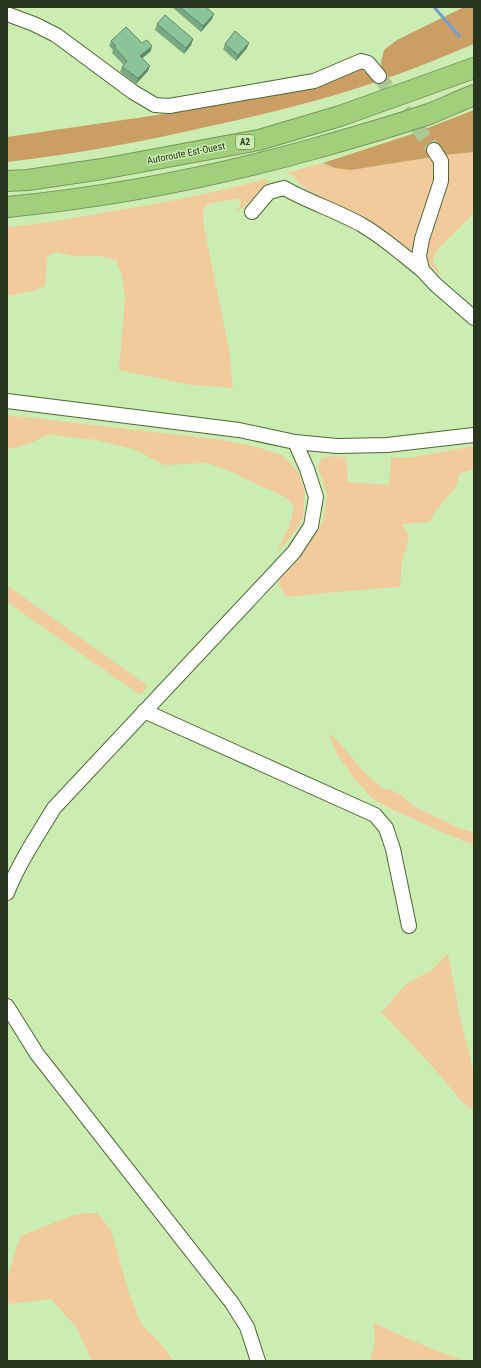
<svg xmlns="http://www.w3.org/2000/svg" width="481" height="1368" viewBox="0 0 481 1368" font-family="'Roboto Condensed',sans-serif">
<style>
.green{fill:#f2cb9c}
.forest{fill:#cb9e66}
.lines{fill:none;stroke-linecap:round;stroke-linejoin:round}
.stream{stroke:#729fd2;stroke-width:3}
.minor-tunnel{stroke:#abc895;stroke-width:14;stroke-dasharray:14 7;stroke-linecap:butt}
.minor-casing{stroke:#4c6834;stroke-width:16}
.highway-casing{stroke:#77995b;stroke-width:22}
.minor{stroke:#fff;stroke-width:14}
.highway{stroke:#a1cf7b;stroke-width:20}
.wall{fill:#78a984}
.shaded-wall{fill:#61896b}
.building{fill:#8bc499;stroke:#61896b}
.labels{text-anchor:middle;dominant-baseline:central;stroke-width:3;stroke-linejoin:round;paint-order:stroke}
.shield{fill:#ccedb2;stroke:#5a6d4b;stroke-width:1}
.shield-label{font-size:9px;font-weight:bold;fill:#29361f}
.street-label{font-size:10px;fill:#29361f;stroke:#ccedb2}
</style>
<rect width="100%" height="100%" fill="#ccedb2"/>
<path class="green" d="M 474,152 L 474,213 L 436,251 L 433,262 L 443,277 C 439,273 432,268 429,264 C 415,242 459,185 445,155 Z
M 433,157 L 437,169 L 434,181 L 413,248 L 410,251 L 362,217 L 306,189 C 298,183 296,176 286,173 L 323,163 L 335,168 Z
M 265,179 L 269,182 L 267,187 L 235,214 L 240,206 L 241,198 L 208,204 L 203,210 L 204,227 L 229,349 L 233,388 L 192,385 L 119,370 L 125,298 L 122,276 L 116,260 L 99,256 L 73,256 L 56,252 L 47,256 L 45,286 L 36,290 L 7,296 L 7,227 C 39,224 70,219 101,213 C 156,204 211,194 265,179 Z
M 7,415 L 223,440 L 252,446 L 282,455 L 299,473 L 305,492 L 303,517 L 297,529 L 276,554 L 289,527 L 294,506 L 287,498 L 227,470 L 207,463 L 164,465 L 136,450 L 97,440 L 67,437 L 50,434 L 31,443 L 10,449 L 7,447 Z
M 474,446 L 474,469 L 460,473 L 456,487 L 436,510 L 430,522 L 402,524 L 409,536 L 402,562 L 400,587 L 347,591 L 286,597 L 277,580 L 298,560 L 323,522 L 327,495 L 318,466 L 322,458 L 332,456 L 346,457 L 348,482 L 389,485 L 391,458 L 408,458 Z
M 7,585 L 8,586 L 148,686 L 140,695 L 7,602 Z
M 328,734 L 336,739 L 364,772 L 382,788 L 391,790 L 401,795 L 415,807 L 459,828 L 474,832 L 474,845 L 444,833 L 383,805 L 372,798 L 353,777 L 337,754 Z
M 448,953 L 460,1018 L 474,1073 L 474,1111 L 464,1104 L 433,1067 L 385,1016 L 381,1013 L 407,983 L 432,970 Z
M 85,1213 L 97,1213 L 111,1230 L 129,1293 L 141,1324 L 160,1343 L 174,1361 L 92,1361 L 77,1328 L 51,1299 L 7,1304 L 7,1279 L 20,1236 L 71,1216 Z
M 373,1322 C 403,1337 433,1350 465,1361 L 370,1361 L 375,1341 Z"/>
<path class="forest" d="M 474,7 L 474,44 C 438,59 401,74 364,86 C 315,102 265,114 215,125 C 146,141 77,154 7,162 L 7,137 L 164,114 L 237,101 L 317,88 L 359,68 L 373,77 L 382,70 L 381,62 L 384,50 L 397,40 L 462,8 Z
M 474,110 L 474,152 L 445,155 L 351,170 L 335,168 L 323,163 L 412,134 Z"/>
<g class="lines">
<path class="stream" d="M 434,7 L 459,36"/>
<path class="minor-tunnel" d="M 379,76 L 434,150"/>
<defs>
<path id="minor" d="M 7,14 L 34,24 L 56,35 L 133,92 L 155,105 L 169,106 L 314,81 L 361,61 L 368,63 L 379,76
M 434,150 L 441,161 L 441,181 L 422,239 L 419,256 L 422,270 L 436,285 L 474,318
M 252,212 L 269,192 L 284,188 C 309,202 337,211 362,225 C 383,237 403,255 422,270
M 7,401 L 239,430 L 295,442 L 337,446 L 387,445 L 474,435
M 144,711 L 375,815 L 386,828 L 393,849 L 409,926
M 7,893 C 19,863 37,836 54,808 L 294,552 L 311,526 L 316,497 L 307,469 L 295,442
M 7,1006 L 37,1054 L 232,1303 L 247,1327 L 258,1361"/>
<path id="highway" d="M 7,181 L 28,180 L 102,169 L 259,140 L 340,116 L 474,68
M 7,207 C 111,197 213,177 313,149 C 352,138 391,127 429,114 C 444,108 459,101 474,95"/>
</defs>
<use href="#minor" class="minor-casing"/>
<use href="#highway" class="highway-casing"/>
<use href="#minor" class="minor"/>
<use href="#highway" class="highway"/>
</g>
<path class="wall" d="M 172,7 L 206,7 L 212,19 L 201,32 Z
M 157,24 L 193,39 L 191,45 L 184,54 L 155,30 Z
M 111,41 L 151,51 L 142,58 L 148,71 L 136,84 L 120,72 L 122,67 L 124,65 L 112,53 L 113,50 L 109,46 Z
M 225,44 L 247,48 L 236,61 L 223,49 Z"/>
<path class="shaded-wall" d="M 214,14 L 212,19 L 201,32 L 203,26 Z
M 193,39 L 191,45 L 184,54 L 186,48 Z
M 249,43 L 247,48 L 236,61 L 238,55 Z
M 152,46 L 151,51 L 139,61 L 140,56 Z
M 150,66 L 148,71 L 136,84 L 138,78 Z"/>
<path class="building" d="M 180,7 L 206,7 L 214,14 L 203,26 Z
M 165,15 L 193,39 L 186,48 L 157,24 Z
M 126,27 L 142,43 L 147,40 L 152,46 L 140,56 L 150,66 L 138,78 L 122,67 L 127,61 L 114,47 L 116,46 L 111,41 Z
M 235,31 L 249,43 L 238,55 L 225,44 Z"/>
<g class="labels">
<rect class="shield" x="236" y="135" width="18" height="14" rx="3"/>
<g class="shield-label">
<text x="245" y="142">A2</text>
</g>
<g class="street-label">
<text transform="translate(186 153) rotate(-11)">Autoroute Est-Ouest</text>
</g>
</g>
<rect width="481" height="1368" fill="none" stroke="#29361f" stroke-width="16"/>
</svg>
